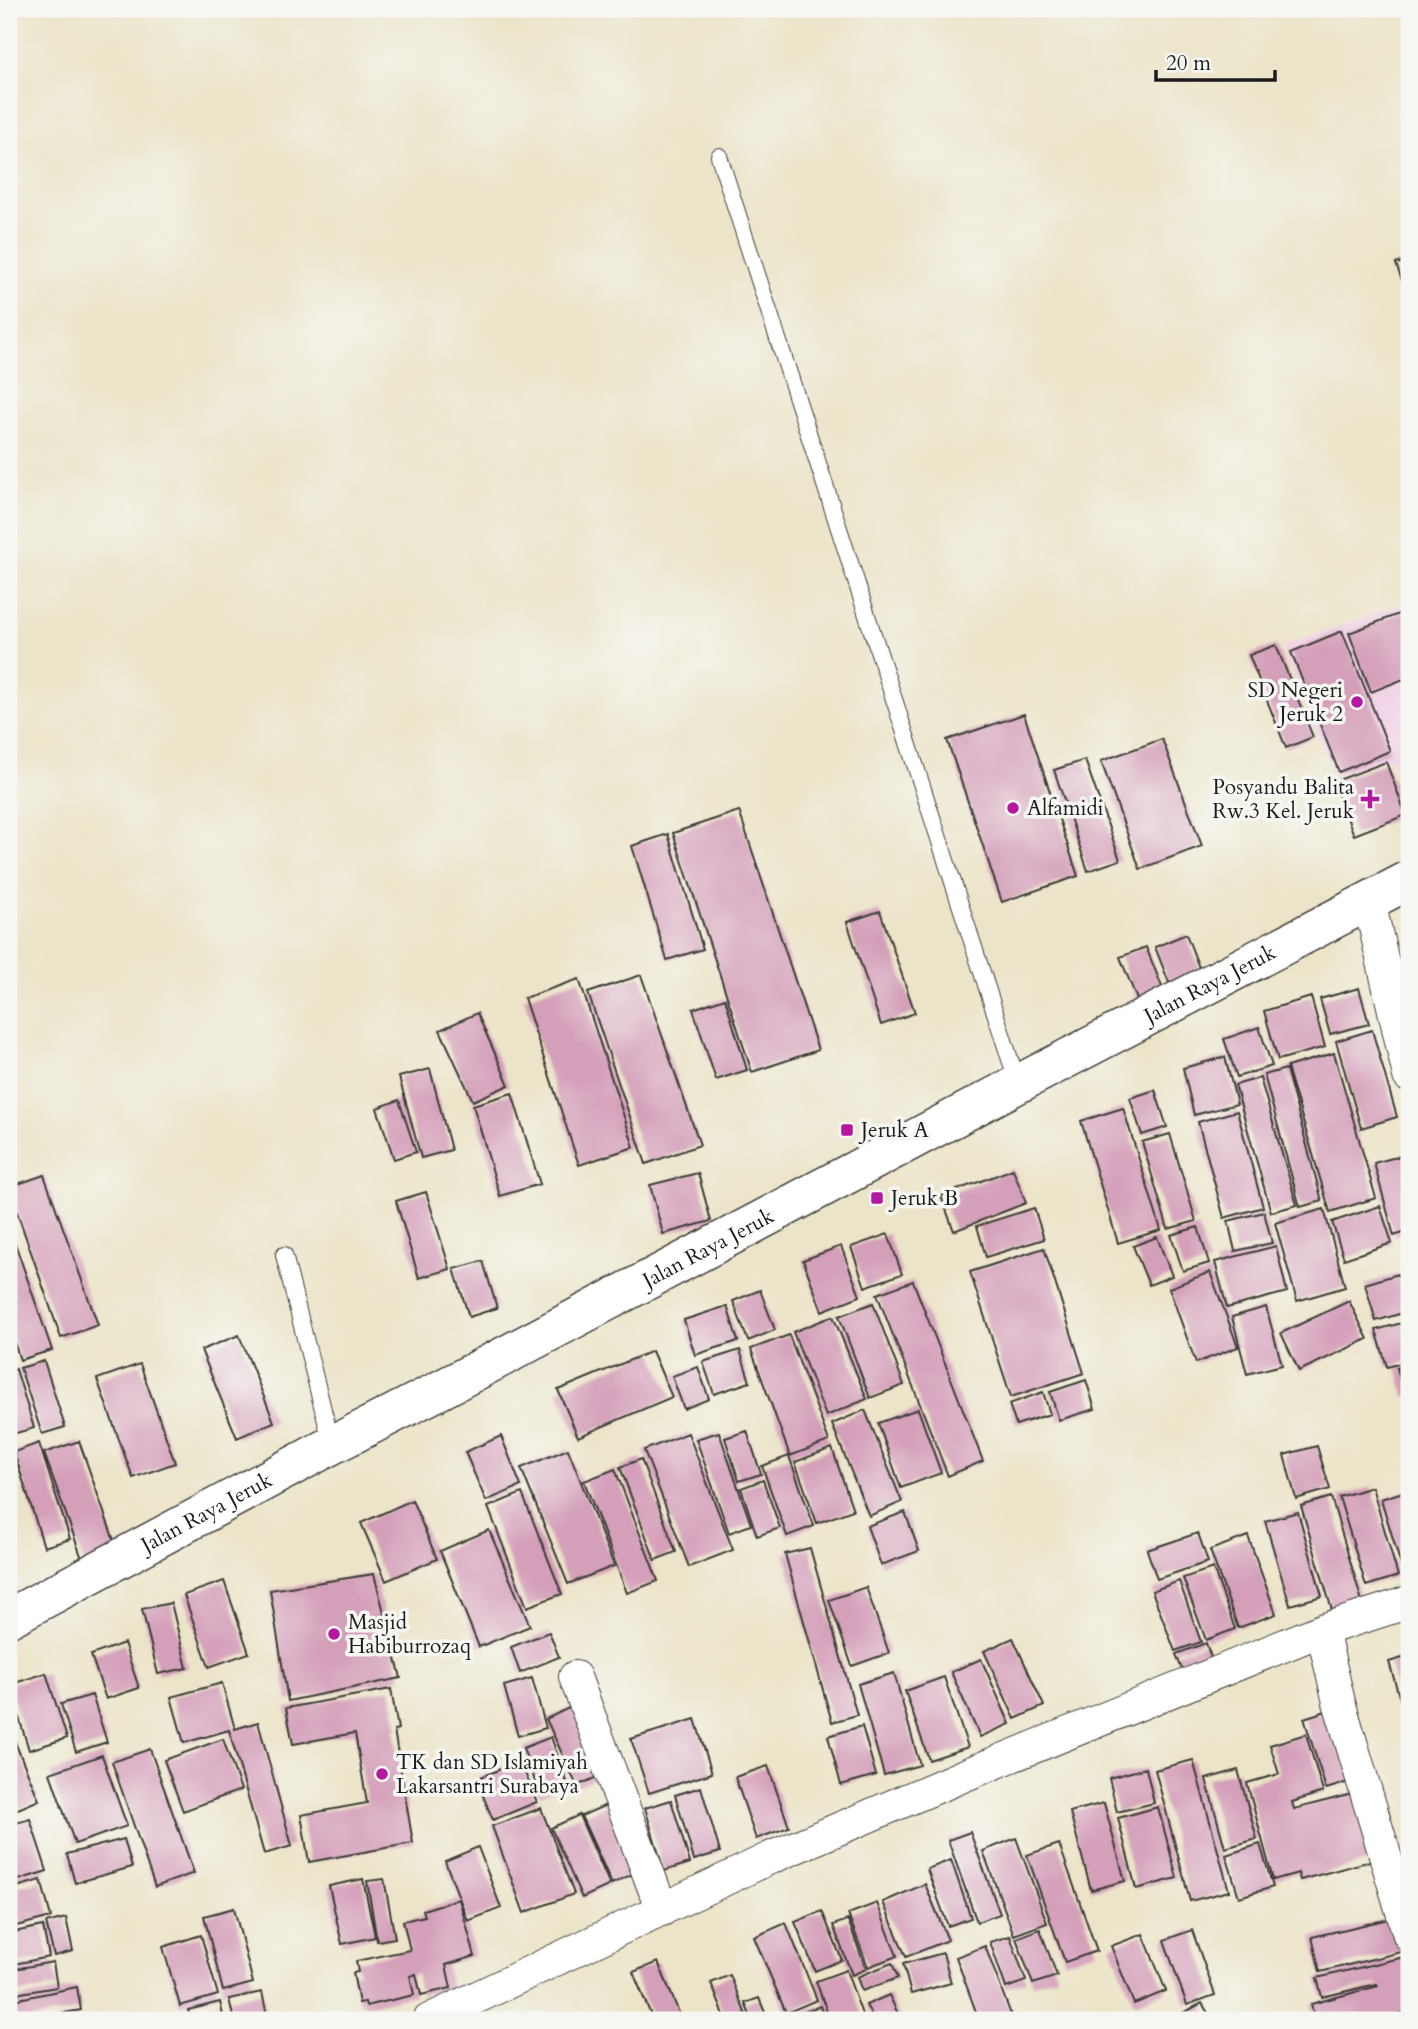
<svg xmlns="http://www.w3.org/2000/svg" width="1418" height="2029" viewBox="0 0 1418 2029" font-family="Cardo,serif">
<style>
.built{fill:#f0d0e4}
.building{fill:#d49fb9}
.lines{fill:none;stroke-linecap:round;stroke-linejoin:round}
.service-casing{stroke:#3b3a36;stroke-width:18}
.minor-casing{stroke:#3b3a36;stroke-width:34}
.secondary-casing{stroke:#3b3a36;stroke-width:41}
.service{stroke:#fff;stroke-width:16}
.minor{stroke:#fff;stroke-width:32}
.secondary{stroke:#fff;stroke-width:38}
.poi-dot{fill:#b5179e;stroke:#f6f6f2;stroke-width:2.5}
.labels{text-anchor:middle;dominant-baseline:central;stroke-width:7;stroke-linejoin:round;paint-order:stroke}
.poi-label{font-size:21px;fill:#1c1c1c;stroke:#f6f6f2;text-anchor:start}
.street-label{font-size:21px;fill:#1c1c1c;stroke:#f6f6f2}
</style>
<rect width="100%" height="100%" fill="#f6f6f2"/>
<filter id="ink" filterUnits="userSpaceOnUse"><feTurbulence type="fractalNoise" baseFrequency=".0143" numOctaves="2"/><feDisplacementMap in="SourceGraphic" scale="14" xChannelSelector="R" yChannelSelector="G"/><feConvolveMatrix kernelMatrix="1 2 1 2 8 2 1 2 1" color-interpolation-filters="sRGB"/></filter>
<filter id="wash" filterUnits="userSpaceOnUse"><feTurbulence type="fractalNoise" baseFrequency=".00686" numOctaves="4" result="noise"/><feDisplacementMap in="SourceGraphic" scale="28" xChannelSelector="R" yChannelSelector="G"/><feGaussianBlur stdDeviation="1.57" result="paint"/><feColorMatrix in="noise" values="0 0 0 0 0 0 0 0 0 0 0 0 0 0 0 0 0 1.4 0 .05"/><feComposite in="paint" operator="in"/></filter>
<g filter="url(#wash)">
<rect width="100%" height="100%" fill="#ece4c8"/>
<path class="built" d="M 1409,601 L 1409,814 L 1390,757 L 1334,776 L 1282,647 Z"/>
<g id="blocks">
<path class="building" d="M 1409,260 L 1409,300 L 1396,264 Z
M 1409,610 L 1409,677 L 1371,692 L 1349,633 Z
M 1342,631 L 1390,751 L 1339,772 L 1291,652 Z
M 1276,645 L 1313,737 L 1286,748 L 1249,655 Z
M 1024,714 L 1078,876 L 1002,902 L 947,740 Z
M 1162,739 L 1202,846 L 1140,869 L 1101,761 Z
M 1085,760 L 1120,860 L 1088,871 L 1054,770 Z
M 1386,762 L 1406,815 L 1354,835 L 1333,782 Z
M 739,811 L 818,1050 L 752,1072 L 673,833 Z
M 668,834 L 703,949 L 667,960 L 632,846 Z
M 880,911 L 915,1013 L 881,1025 L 847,922 Z
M 1186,934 L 1203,978 L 1172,990 L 1155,947 Z
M 1146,947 L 1166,997 L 1140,1007 L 1120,957 Z
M 641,975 L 700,1145 L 646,1164 L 588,993 Z
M 579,979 L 634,1147 L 579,1165 L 524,998 Z
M 1359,988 L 1369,1024 L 1330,1034 L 1320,999 Z
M 1311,997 L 1325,1047 L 1278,1060 L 1264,1011 Z
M 725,998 L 747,1070 L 716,1080 L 693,1009 Z
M 477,1013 L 509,1085 L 473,1101 L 440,1030 Z
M 1259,1027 L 1272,1066 L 1237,1077 L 1224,1039 Z
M 1372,1030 L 1397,1117 L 1361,1128 L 1336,1041 Z
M 1334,1053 L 1376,1198 L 1330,1212 L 1287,1067 Z
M 1225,1057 L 1237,1104 L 1194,1115 L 1183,1068 Z
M 430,1069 L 451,1150 L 421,1158 L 399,1077 Z
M 1286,1069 L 1322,1201 L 1300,1207 L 1264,1075 Z
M 1260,1078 L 1297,1205 L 1271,1212 L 1235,1085 Z
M 1155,1090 L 1167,1127 L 1142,1135 L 1130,1098 Z
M 512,1093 L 540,1184 L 500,1196 L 473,1105 Z
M 399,1100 L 416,1152 L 394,1159 L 377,1108 Z
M 1123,1108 L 1161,1230 L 1118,1243 L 1081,1121 Z
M 1237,1111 L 1263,1207 L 1224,1218 L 1198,1122 Z
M 1170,1134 L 1196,1221 L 1168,1229 L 1142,1142 Z
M 1404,1155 L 1409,1173 L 1409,1231 L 1394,1236 L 1374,1163 Z
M 1013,1169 L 1026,1203 L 954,1231 L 941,1196 Z
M 698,1173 L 711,1221 L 663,1234 L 650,1185 Z
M 44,1175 L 98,1325 L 61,1338 L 9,1189 L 9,1187 Z
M 426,1192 L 450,1269 L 419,1278 L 396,1201 Z
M 1380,1206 L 1392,1243 L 1344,1259 L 1332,1222 Z
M 1034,1208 L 1044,1239 L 986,1257 L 977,1226 Z
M 1324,1209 L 1345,1287 L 1297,1301 L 1275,1223 Z
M 1264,1212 L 1272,1243 L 1235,1251 L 1228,1221 Z
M 9,1226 L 52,1350 L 20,1360 L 9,1327 Z
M 1198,1227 L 1209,1263 L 1183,1271 L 1171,1235 Z
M 888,1234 L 902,1274 L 865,1287 L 851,1247 Z
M 1157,1237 L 1172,1276 L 1149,1285 L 1133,1246 Z
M 841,1246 L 860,1296 L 822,1311 L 803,1260 Z
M 1276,1246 L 1287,1292 L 1227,1308 L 1215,1262 Z
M 1044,1248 L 1084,1373 L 1011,1397 L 970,1272 Z
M 483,1261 L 497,1308 L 469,1317 L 454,1269 Z
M 1210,1272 L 1238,1347 L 1196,1363 L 1169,1288 Z
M 1398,1274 L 1409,1311 L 1376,1321 L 1365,1284 Z
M 913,1281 L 983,1461 L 948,1476 L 877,1294 Z
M 760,1290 L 775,1330 L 748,1341 L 733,1301 Z
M 1349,1301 L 1368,1339 L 1299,1371 L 1281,1333 Z
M 873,1303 L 904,1385 L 870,1398 L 839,1316 Z
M 727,1306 L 738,1341 L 695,1355 L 684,1320 Z
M 1266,1307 L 1282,1365 L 1247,1374 L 1232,1317 Z
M 833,1316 L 867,1399 L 826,1416 L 793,1332 Z
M 1409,1321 L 1409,1361 L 1387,1367 L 1376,1330 Z
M 239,1335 L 274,1422 L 237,1438 L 201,1350 Z
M 789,1335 L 829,1441 L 790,1456 L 751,1349 Z
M 740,1350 L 750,1382 L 714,1394 L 703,1362 Z
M 652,1351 L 672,1397 L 578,1437 L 558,1390 Z
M 44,1361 L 65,1427 L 42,1434 L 20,1368 Z
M 140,1364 L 175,1463 L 133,1478 L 97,1379 Z
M 1409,1364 L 1409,1396 L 1405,1397 L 1397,1368 Z
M 698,1367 L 709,1399 L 684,1409 L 672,1376 Z
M 16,1369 L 34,1428 L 9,1435 L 9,1372 Z
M 1086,1380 L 1095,1409 L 1059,1420 L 1050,1392 Z
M 1043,1392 L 1050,1414 L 1016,1425 L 1009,1404 Z
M 918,1409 L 941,1473 L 901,1488 L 878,1423 Z
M 865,1410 L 902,1502 L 869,1516 L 832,1424 Z
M 747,1431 L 761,1474 L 739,1481 L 725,1438 Z
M 719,1432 L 751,1525 L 729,1533 L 696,1439 Z
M 688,1433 L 733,1550 L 689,1567 L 644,1450 Z
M 501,1436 L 521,1486 L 486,1501 L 465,1452 Z
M 79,1441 L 119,1555 L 85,1567 L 44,1453 Z
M 39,1443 L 70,1539 L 44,1547 L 14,1452 Z
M 1317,1446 L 1330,1489 L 1296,1499 L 1284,1455 Z
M 832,1448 L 853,1510 L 817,1523 L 795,1462 Z
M 568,1449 L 614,1566 L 568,1584 L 521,1468 Z
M 789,1456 L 814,1526 L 787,1536 L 762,1466 Z
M 641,1459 L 676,1552 L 655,1560 L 620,1467 Z
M 615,1469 L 658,1581 L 627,1593 L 584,1481 Z
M 763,1480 L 780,1528 L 757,1536 L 741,1488 Z
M 1372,1487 L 1398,1576 L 1366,1586 L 1339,1497 Z
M 1409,1490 L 1409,1570 L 1403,1572 L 1381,1499 Z
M 522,1493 L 562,1594 L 527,1607 L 488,1507 Z
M 1331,1497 L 1364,1608 L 1334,1617 L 1301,1506 Z
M 412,1500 L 437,1559 L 386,1581 L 361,1523 Z
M 905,1512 L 919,1551 L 881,1565 L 867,1526 Z
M 1298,1512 L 1322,1596 L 1290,1605 L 1265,1521 Z
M 489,1530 L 530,1626 L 479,1647 L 440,1551 Z
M 1198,1533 L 1208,1562 L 1157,1579 L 1147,1550 Z
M 1248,1536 L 1276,1614 L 1238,1628 L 1210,1550 Z
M 810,1548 L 857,1715 L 832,1722 L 785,1554 Z
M 1213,1568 L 1235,1629 L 1206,1640 L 1183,1578 Z
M 374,1574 L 401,1678 L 288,1701 L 270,1590 Z
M 224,1581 L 249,1653 L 209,1667 L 184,1595 Z
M 1179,1581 L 1201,1642 L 1175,1651 L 1152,1591 Z
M 866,1587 L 889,1653 L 852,1666 L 829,1600 Z
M 171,1603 L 187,1668 L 158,1674 L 142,1609 Z
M 549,1632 L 559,1657 L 520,1673 L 511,1647 Z
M 1013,1638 L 1044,1706 L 1015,1719 L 984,1651 Z
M 124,1643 L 139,1688 L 106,1699 L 91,1655 Z
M 1206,1643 L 1212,1661 L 1183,1672 L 1176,1654 Z
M 1409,1656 L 1409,1730 L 1389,1662 Z
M 981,1659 L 1010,1724 L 980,1737 L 951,1672 Z
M 46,1673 L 67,1738 L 29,1750 L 9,1685 Z
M 894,1673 L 920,1765 L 884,1775 L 858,1684 Z
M 944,1677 L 968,1747 L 929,1760 L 905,1691 Z
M 532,1678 L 546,1728 L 518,1736 L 504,1686 Z
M 222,1683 L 235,1729 L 258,1722 L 292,1846 L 264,1854 L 229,1730 L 184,1743 L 171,1697 Z
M 391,1689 L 398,1729 L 394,1730 L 413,1843 L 309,1862 L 301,1815 L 367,1803 L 355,1733 L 293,1744 L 286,1708 Z
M 92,1695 L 107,1742 L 76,1752 L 61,1704 Z
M 577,1704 L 608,1772 L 577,1786 L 546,1719 Z
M 1329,1710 L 1352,1781 L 1326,1789 L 1304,1718 Z
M 695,1719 L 712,1773 L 649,1793 L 631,1739 Z
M 862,1726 L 876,1775 L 841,1785 L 828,1736 Z
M 9,1728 L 39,1800 L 9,1813 Z
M 1306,1734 L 1323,1792 L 1292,1802 L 1294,1809 L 1356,1793 L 1374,1860 L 1300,1880 L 1298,1873 L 1273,1880 L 1247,1783 L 1279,1774 L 1270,1745 Z
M 551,1737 L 568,1785 L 540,1795 L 523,1748 Z
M 223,1739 L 241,1790 L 183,1811 L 164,1760 Z
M 150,1749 L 194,1873 L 155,1887 L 112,1762 Z
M 102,1755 L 127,1826 L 75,1844 L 50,1773 Z
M 1193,1760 L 1229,1891 L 1190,1901 L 1155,1770 Z
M 520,1761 L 537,1802 L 493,1820 L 476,1779 Z
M 768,1766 L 789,1827 L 756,1839 L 735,1777 Z
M 1146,1768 L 1154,1803 L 1117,1812 L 1109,1778 Z
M 1238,1770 L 1257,1839 L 1225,1848 L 1206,1779 Z
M 701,1787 L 720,1852 L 694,1860 L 675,1795 Z
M 671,1800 L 690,1863 L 664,1871 L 645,1808 Z
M 615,1801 L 645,1868 L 612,1884 L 581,1816 Z
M 1104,1803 L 1125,1881 L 1091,1890 L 1070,1812 Z
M 1158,1807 L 1177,1878 L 1136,1889 L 1118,1818 Z
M 541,1808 L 574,1894 L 524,1913 L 492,1826 Z
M 579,1815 L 610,1885 L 582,1898 L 551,1828 Z
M 30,1819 L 47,1871 L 9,1883 L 9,1825 Z
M 970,1832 L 1000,1914 L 977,1922 L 948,1840 Z
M 1016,1838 L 1047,1923 L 1014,1935 L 983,1851 Z
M 124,1839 L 132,1867 L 75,1883 L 67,1854 Z
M 1059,1844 L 1097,1951 L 1065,1962 L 1027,1855 Z
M 1260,1844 L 1273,1887 L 1239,1897 L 1226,1855 Z
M 478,1847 L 501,1908 L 468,1921 L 445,1861 Z
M 951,1860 L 971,1918 L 948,1926 L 927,1869 Z
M 363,1879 L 375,1937 L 342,1944 L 329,1886 Z
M 384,1879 L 395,1938 L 377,1941 L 367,1881 Z
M 41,1880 L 51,1917 L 9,1928 L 9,1889 Z
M 925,1884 L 948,1940 L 906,1957 L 883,1902 Z
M 459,1899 L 475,1956 L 446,1965 L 451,1988 L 421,1995 L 416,1974 L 410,1976 L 414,1995 L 366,2006 L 365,2002 L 359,2003 L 353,1973 L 358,1972 L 356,1961 L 410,1950 L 403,1921 L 425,1916 L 423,1910 Z
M 877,1903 L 897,1956 L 868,1967 L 848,1914 Z
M 234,1908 L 253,1983 L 223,1991 L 204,1916 Z
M 822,1911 L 842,1960 L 815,1971 L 795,1922 Z
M 1397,1917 L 1405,1951 L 1320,1972 L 1312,1937 Z
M 66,1918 L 73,1951 L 54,1956 L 46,1923 Z
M 848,1920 L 866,1969 L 852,1975 L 833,1925 Z
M 786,1923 L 817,2000 L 786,2013 L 754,1937 Z
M 43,1926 L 49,1957 L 9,1965 L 9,1933 Z
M 1040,1929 L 1057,1976 L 1033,1984 L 1016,1938 Z
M 1192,1930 L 1215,1995 L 1187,2005 L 1164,1940 Z
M 1143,1934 L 1166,1991 L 1134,2004 L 1111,1946 Z
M 201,1935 L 218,1995 L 180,2006 L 163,1947 Z
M 1010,1936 L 1026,1981 L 1006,1988 L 990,1942 Z
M 985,1946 L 1013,2020 L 979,2020 L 956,1957 Z
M 943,1953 L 951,1983 L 911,1994 L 903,1964 Z
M 1408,1956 L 1409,2011 L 1396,2015 L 1397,2020 L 1315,2020 L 1311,2004 L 1378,1986 L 1377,1984 L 1322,1997 L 1317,1978 Z
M 53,1962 L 57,1987 L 9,1995 L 9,1970 Z
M 658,1962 L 682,2020 L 653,2020 L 633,1972 Z
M 892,1963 L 898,1978 L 862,1991 L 857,1977 Z
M 846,1970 L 864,2020 L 830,2020 L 816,1981 Z
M 730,1975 L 748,2020 L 726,2020 L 711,1983 Z
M 77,1987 L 81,2010 L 27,2020 L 9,2020 L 9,2001 Z
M 262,1992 L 268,2020 L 234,2020 L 229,1999 Z
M 889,1995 L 901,2020 L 874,2020 L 866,2005 Z
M 759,1998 L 768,2020 L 752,2020 L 745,2003 Z
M 220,2002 L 224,2020 L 191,2020 L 188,2010 Z
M 1202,2003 L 1212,2020 L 1170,2020 Z
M 820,2006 L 825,2020 L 780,2020 Z
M 78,2015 L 79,2020 L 57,2020 L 57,2019 Z"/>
</g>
</g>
<g filter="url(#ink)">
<use href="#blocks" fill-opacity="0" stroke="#3b3a36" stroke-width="2"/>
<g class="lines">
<defs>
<path id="service" d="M 719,156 L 1018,1084
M 284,1255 L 332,1445"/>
<path id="minor" d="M 1369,901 L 1409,1076
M 1322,1630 L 1339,1702 L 1409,1935
M 575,1677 L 662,1910
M 429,2020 L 770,1858 L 965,1775 L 1322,1630 L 1409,1602"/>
<g id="secondary">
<path id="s1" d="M 9,1618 L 332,1445 L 438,1391 L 1018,1084 L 1409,880"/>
</g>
</defs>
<use href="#service" class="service-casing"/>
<use href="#minor" class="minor-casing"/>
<use href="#secondary" class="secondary-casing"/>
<use href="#service" class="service"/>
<use href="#minor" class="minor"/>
<use href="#secondary" class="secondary"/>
</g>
</g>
<g class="poi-dot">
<circle cx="1357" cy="702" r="7"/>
<path d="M1366.5 788.5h7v7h7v7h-7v7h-7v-7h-7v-7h7z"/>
<circle cx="1013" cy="808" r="7"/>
<rect x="840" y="1123" width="14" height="14" rx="3.5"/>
<rect x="870" y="1191" width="14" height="14" rx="3.5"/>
<circle cx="334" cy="1634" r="7"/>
<circle cx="382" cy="1774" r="7"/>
</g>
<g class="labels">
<g class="poi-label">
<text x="1343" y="690" text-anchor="end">SD Negeri<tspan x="1343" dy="24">Jeruk 2</tspan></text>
<text x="1354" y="787" text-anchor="end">Posyandu Balita<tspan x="1354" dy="24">Rw.3 Kel. Jeruk</tspan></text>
<text x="1027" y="808">Alfamidi</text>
<text x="861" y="1130">Jeruk A</text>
<text x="891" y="1198">Jeruk B</text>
<text x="348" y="1622">Masjid<tspan x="348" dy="24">Habiburrozaq</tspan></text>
<text x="396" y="1762">TK dan SD Islamiyah<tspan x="396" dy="24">Lakarsantri Surabaya</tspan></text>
</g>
<g class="street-label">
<text stroke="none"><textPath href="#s1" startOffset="1358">Jalan Raya Jeruk</textPath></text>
<text stroke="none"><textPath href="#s1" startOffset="791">Jalan Raya Jeruk</textPath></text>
<text stroke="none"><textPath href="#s1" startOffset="224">Jalan Raya Jeruk</textPath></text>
</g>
</g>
<rect width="1418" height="2029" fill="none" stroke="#f6f6f2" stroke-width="35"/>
<path d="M1156 70v10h119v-10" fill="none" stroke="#1c1c1c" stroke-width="3.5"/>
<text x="1166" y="70" font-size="21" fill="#1c1c1c" stroke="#f6f6f2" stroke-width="5" paint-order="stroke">20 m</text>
</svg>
